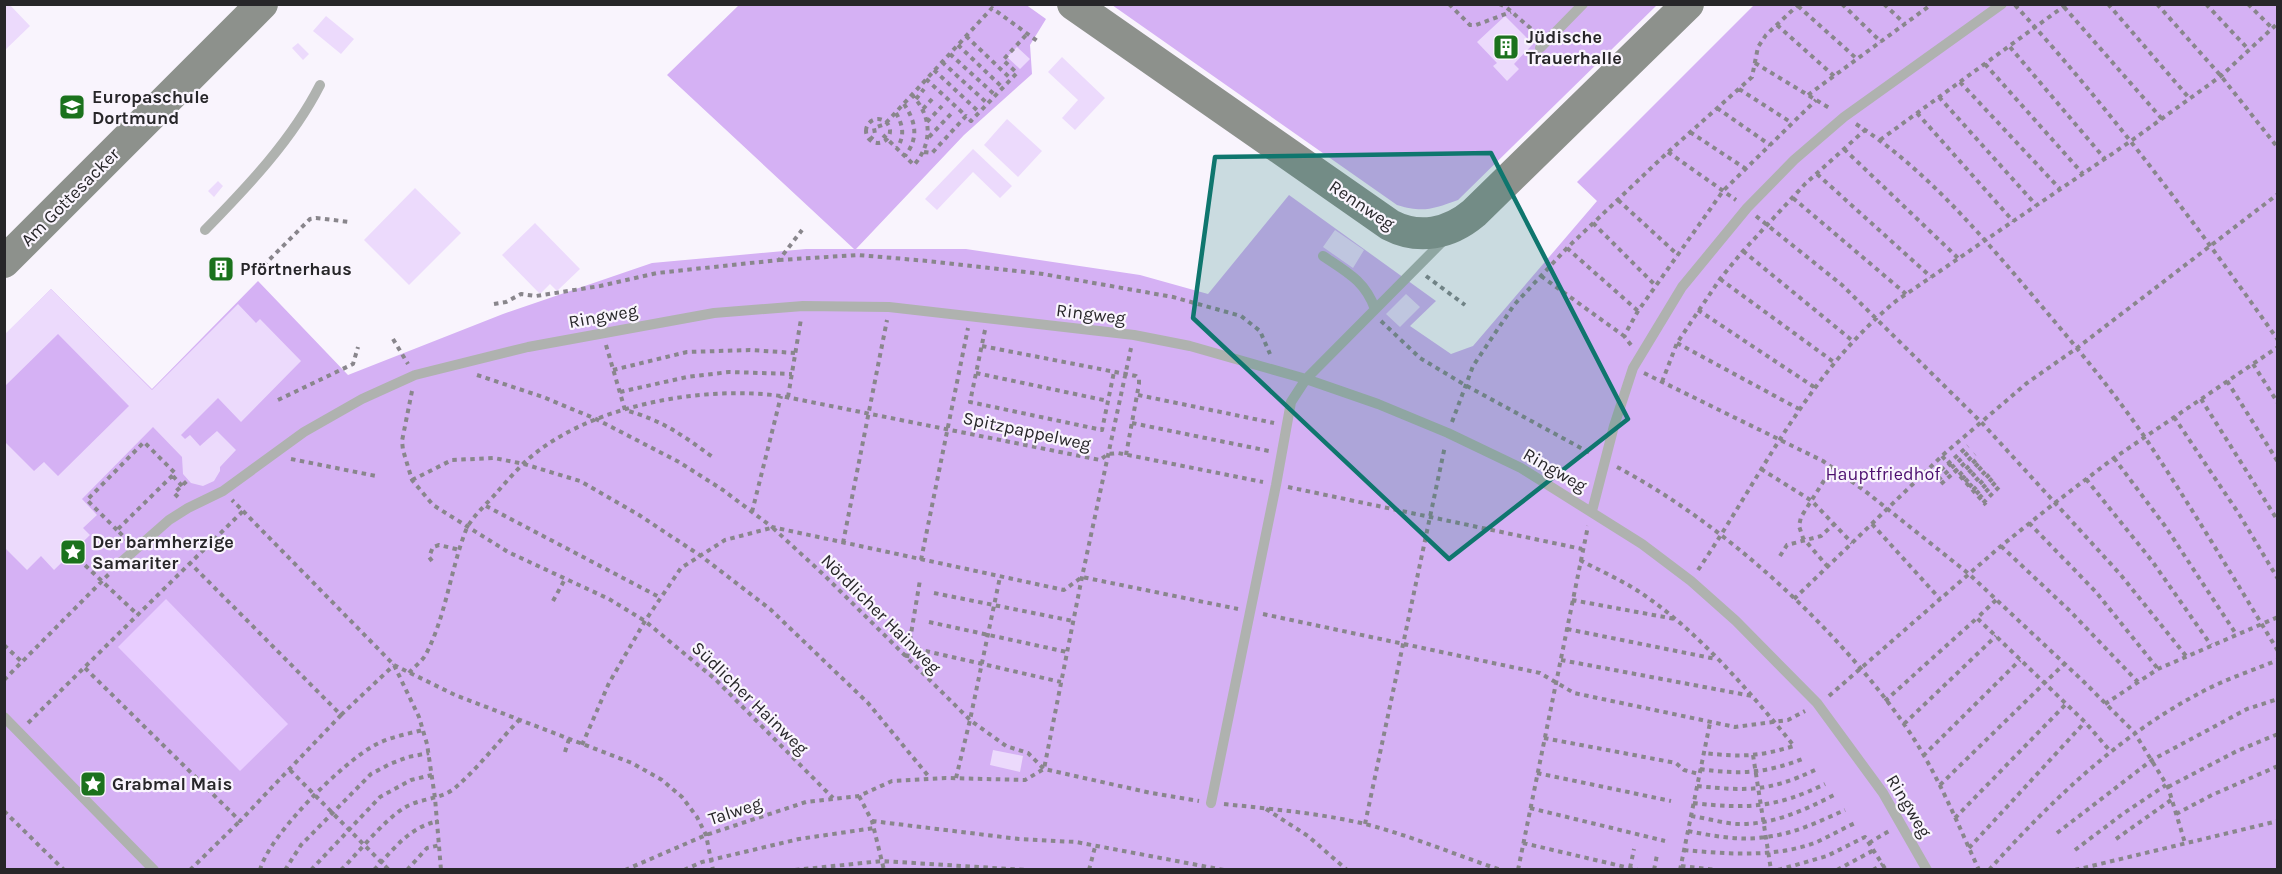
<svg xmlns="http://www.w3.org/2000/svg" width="2282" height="874" viewBox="0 0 2282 874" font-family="Karla,sans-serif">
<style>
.green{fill:#d5b1f4}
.water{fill:#e8cdff}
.building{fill:#ecdafc}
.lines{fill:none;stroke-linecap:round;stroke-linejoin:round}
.path{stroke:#89868c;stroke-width:4;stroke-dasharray:4.5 4.5;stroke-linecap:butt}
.lane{stroke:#afb2af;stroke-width:10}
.secondary{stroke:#8d918c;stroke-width:32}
.marked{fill:#0f766e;fill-opacity:0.2;stroke:#0f766e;stroke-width:4.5;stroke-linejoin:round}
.labels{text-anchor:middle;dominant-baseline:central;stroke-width:4.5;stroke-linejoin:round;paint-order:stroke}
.poi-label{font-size:18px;font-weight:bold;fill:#272629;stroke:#f9f4fd;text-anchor:start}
.street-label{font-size:18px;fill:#272629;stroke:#f9f4fd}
.park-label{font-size:18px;fill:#4c0e6f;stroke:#f9f4fd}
</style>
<rect width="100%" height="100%" fill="#f9f4fd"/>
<path class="green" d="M 1025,4 L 1046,19 L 1030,45 L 1032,74 L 964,135 L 856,249 L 966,249 L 1140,275 L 1208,294 L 1289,195 L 1436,301 L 1410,326 L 1451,354 L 1473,346 L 1597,201 L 1577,182 L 1754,5 L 2277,5 L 2277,869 L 5,870 L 5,335 L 51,289 L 152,389 L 258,281 L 348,375 L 503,314 L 652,263 L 806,249 L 854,249 L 667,75 L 739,5 Z
M 1112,5 L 1657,5 L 1458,200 C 1433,209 1423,213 1397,205 Z"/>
<path class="water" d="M 166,599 L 288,724 L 240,771 L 118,647 Z"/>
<path class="building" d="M 4,4 L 9,4 L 30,26 L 4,51 Z
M 326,16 L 354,39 L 341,54 L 313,31 Z
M 1505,16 L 1533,44 L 1514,64 L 1519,69 L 1507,81 L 1493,66 L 1497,63 L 1477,42 Z
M 298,43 L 309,54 L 303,60 L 292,48 Z
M 1017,47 L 1030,59 L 1020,69 L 1007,57 Z
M 1062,57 L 1105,98 L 1075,130 L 1062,118 L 1078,100 L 1048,72 Z
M 1007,119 L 1042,151 L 1018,177 L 984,145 Z
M 973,149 L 1012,186 L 1000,198 L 973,172 L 937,210 L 925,199 Z
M 218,181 L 223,186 L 214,197 L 208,191 Z
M 415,188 L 461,233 L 409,285 L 364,240 Z
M 535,223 L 580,269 L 557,291 L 550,284 L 540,294 L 502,255 Z
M 1335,230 L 1364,250 L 1353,268 L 1323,247 Z
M 221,258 L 232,269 L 221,279 L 210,269 Z
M 51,289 L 152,390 L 238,304 L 256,323 L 260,319 L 301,361 L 241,422 L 218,398 L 181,435 L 185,439 L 190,435 L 200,446 L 217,431 L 236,450 L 220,467 L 220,471 L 214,481 L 203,486 L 191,483 L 183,474 L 182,457 L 153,427 L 82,499 L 97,515 L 83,528 L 90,535 L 54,570 L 41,556 L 27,570 L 4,547 L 4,441 L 34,471 L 44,462 L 58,476 L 129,406 L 58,334 L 4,387 L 4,335 Z
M 1406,294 L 1420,307 L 1400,327 L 1386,314 Z
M 993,750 L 1023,756 L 1020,772 L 990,765 Z"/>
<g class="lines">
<path class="path" d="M 1449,4 L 1470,25 L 1476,25 L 1511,12
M 1499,4 L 1506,7 L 1536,33
M 1842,4 L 1881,42
M 1884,4 L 1905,24
M 2108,4 L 2190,99
M 2157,4 L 2221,76 L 2278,148
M 2206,4 L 2249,50
M 2248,4 L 2272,28
M 2015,5 C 2111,110 2196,224 2278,340
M 1798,6 L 1857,59
M 2064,7 L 2162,119
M 1777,25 L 1834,76
M 966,36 L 1011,79
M 958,45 L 1002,87
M 2010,47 L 2105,159
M 950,54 L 995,95
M 942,62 L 987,103
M 1755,63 L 1831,109
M 1985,64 L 2083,174
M 934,70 L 979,112
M 926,79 L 966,116
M 1960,82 L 2060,189
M 1739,89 L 1792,123
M 1808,95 L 1932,4
M 1939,97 L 2036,205
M 916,99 L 924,89
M 904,104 C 916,122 919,138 905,156
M 1717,108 L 1770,145
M 923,109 L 933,98
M 896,113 C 903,125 905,136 897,148
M 1917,113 L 2013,221
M866 131a12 12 0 1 1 24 0a12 12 0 1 1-24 0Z
M 927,122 L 942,106
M 1856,124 C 1918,164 1968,220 2016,276 C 2061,329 2107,382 2146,439 C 2192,508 2235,580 2278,651
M 1690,132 L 1746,169
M 883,135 L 914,165 C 933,143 932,116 912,95
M 929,137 L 951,114
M 870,140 L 875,134 L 874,128 L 885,124 L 992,8 L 1040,43
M 1880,140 L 2067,4
M 1844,149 L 1958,258
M 924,152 L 932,153 L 966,116 L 971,121 L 1017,73 L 1003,60 L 1027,34
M 1668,152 L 1736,200
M 1817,174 L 1931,277
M 1793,198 L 1906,294
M 1618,200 L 1678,255
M 1756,216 L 1842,285 L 1982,423 L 2120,574 L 2186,656
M 1593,223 L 1656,286
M 1567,248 L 1638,311
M 1743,251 L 1854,342
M 779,260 L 858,255 L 928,261 L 1043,274 L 1173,297 L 1241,316 L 1260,331 L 1270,354
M 257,272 L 310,219 L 316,218 L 350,222
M 1426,276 L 1465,305
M 1541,276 L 1624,336
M 1720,279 L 1835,363
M 494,304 L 506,302 L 521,294 L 536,296 L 600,286 L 657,273 L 779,260 L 802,230
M 1698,310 L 1814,387
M 1381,321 L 1420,358 L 1465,385 L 1592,454
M 985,330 L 970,402 L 1102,430 L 1114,372
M 393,339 L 408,364
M 1677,343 L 1799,409
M 606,345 L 625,410 C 664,421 682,435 714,458
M 1631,345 L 1624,336 L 1638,311 L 1723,191 L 1816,100
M 982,346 L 1136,376 L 1139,379 L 1139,384 L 1126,455
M 2253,364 L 2278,403
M 613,370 L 687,352 L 750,350 L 795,353
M 976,373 L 1108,401
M 1644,373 L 1823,461 L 1865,491 L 1969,574 L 2084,682 L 2134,732 L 2168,787 L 2185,843
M 477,375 L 543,397 L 596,419 L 679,462 L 723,490 L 772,527 L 1064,590 L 1082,577 L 1238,609
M 2227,381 L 2278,462
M 1662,382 L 1677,343 L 1720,279 L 1743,251 L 1805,184 L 1865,130
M 412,391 L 402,441 L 403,450 L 412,480 L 433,505 L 508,552 L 609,599 L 645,621 L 715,679 L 833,798
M 620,392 L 687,377 L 729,372 L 792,374
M 1138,395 L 1274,423
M 788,397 L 801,319
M 2201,399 L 2278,521
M 278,400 L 353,364 L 358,347
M 2174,417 L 2239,514 L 2278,579
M 1452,422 L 1473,366 L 1514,305 L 1567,248 L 1668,152 L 1752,77 L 1758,47 L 1766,35 L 1799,4
M 1132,423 L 1269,451
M 1942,456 L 1986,505
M 2114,458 L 2165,526 L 2236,634
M 291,459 L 376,476
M 1617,467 C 1723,523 1835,626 1904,724 C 1935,768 1956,820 1979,870
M 1761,469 L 1812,501 L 1852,543
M 1959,475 L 1978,458
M 173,476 L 182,486
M 1934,476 L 1968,446
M 1962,479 L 1981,461
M 2086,479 L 2152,561 L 2211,645
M 412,480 L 452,460 L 494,458 L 524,464 L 580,481 L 639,515 L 701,556 L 770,609 L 868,703 L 930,778
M 1938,480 L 1971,450
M 1965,482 L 1984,465
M 1941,484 L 1975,454
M 1288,487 L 1582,549
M 1969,487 L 1988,469
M 1973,490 L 1991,473
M 1976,494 L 1995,476
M 178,497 L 174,493 L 187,481
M 1979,498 L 1998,480
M 1983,503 L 2002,484
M 486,506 L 661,598
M 243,511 L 394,665 L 419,717 L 427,744 L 435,798 L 441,870
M 752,512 L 781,396
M 2029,523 L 2096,592 L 2158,669
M 1872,524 L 1940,599
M 773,528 L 824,575 L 970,720 L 1006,746 L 1028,753 L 1044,769 L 1151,793 L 1199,801
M 117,530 L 87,500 L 144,442 L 175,473 L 117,530 L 127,540
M 843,543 L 887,320
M 2001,546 L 2071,612 L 2138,682
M 72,553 L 138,615
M 1780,556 L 1787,545 L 1821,536 L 1834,524
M 921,560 L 968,328
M 1580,560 C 1600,571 1622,580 1641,593 C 1698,631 1751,693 1794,746 C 1757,757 1742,757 1703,753
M 432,561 L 429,557 L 433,547 L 439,545 L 460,550
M 1828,567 L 1803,538 L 1799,526 L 1801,517 L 1832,468
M 1698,570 C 1762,476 1806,375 1896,301 L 2131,141 L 2221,76 L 2278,23
M 934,593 L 1073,621
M 1794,599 L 1944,454 L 2027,383 L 2077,348 L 2278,194
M 1572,600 L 1675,619
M 1996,600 L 1977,618 L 2085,722 L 2111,752
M 553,601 L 565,579
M 1263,614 L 1540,673 L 1574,693 L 1735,727 L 1788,720 L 1805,711
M 929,622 L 1067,652
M 1567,629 L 1716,659
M 4,645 L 22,662
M 908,647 L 1061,682
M 907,658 L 920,580
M 1561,660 L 1752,696
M 394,665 L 455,695 L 632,763 L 662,780 L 682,797 L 697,817 L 706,835 L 713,870
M 85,668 L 240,821 L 341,715 L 189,562
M 409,673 C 414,667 421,662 425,656 C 446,617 450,571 466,530 C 472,516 489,502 498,491 C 506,482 514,473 523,464 C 583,406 701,385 781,396 L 1100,460 L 1108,454 L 1118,453 L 1263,482
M 4,680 L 109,574
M 1829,696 L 2001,546 L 2056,502 L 2114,458 L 2278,347
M 1885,701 L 1977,618
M 2105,704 L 2158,669 L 2278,617
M 341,715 L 394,665
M 28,723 L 243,511 L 232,500
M 1904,724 L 1996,636
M 1544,738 L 1676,763 L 1684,770 L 1699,774
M 582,745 L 609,683 L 645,621 L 681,568 L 725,540 L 771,528
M 565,752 L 569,739
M 1753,755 L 1771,870
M 1923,756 L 2020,660
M 1700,769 C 1741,775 1767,773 1805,758
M 290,770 L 389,870
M 1537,773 L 1671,801
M 956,778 L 970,720 L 1000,577
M 1940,785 L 2064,664
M 1697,786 C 1747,791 1768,792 1815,770
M 2168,787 L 2237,751 L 2278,734
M 859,796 L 872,821 L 884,870
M 1693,803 C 1747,809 1776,808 1825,784
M 1224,804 C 1271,809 1319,813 1365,824 C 1412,836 1456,855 1501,870
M 1530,808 L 1665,841
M 1266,809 L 1308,836 L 1347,870
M 4,811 L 64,870
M 2176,814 L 2212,795 L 2278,766
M 1691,816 C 1706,818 1722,823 1737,824 C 1772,825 1803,811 1834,795
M 1955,818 L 2066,704
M 872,821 L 1019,839 L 1076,842 L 1224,870
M 1365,824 L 1445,446
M 1688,831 C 1713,836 1740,841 1766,837 C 1794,834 1820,821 1845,810
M 2057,833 L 2152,760 L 2247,709 L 2278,699
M 2116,839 L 2171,800
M 1523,843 L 1638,870
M 1869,843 L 1889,831
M 1969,848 L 2085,722
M 1684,850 C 1727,854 1776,858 1817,842 C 1830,836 1842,829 1855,823
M 2075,850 L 2124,813 L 2166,785
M 1681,866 L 1718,870
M 1630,868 L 1634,849
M 190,870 L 240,821
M 260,870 C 269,835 343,762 375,745 C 390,737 407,734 423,730
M 285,870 L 301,845 L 371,774 L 390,764 L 408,757 L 429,753
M 311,870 L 380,797 L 411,780 L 432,775
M 341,870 C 359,852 383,821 404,808 C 420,798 440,800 455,788 C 478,768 498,742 519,720
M 374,870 C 394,849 408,828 438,821
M 407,870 L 427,848 L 440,845
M 625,870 L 706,835 L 806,802 L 859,796 L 892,781 L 946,778 L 1025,780 L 1044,769 L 1082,577 L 1131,348
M 684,870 L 702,862 L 799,839 L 874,828
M 795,870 L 882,861 L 1026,870
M 1089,870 L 1095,847
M 1518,870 L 1588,526
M 1654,870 L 1657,855
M 1680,870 L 1710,723
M 1778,870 L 1827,856 L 1865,837 L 1886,870
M 1837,870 L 1874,850
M 1873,870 L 1883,864
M 1989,870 C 2050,802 2117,737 2198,694 C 2223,680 2251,671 2278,660
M 2075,870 L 2278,821"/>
<path class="lane" d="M 1540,48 L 1583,4
M 205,230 C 248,186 292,140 320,85
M 1323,256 C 1347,272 1365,281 1375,309
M 1592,511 L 1614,426 L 1633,368 L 1682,287 L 1747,208 L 1794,160 L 1844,117 L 2002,4
M 119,564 L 169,520 L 188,508 L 223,491 L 304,432 L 362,399 L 415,375 L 528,347 L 714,313 L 803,306 L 889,307 L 1134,335 L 1190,346 L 1306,379 L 1378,404 L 1448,433 L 1521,468 L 1642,544 L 1691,581 L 1736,621 L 1817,703 L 1883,793 L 1927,870
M 4,717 L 154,870
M 1211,803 L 1276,485 L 1291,402 L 1306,379 L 1445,239"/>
<path class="secondary" d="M 1073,4 L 1390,225 C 1419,240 1449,234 1474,213 L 1688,4
M 4,262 L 262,4"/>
</g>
<path class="marked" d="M 1491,153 L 1628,419 L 1449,559 L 1193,318 L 1215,157 Z"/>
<defs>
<symbol id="building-square" viewBox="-11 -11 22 22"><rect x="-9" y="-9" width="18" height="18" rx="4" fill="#1b721d" stroke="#f9f4fd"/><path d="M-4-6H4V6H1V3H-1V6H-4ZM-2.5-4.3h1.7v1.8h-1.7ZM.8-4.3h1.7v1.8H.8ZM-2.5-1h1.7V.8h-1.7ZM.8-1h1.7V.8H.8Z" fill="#fff"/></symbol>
<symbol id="school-square" viewBox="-11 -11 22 22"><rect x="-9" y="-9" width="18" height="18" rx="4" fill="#1b721d" stroke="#f9f4fd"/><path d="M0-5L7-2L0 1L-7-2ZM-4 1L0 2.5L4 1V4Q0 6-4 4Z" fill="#fff"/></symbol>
<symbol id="sight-square" viewBox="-11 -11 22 22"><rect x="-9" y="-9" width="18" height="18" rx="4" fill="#1b721d" stroke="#f9f4fd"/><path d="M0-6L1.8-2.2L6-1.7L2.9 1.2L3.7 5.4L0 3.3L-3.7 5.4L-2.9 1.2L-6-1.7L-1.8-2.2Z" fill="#fff"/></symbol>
</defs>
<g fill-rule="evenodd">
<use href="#building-square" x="1491" y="32" width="30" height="30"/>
<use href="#school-square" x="57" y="92" width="30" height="30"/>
<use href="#building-square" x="206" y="254" width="30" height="30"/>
<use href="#sight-square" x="58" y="537" width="30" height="30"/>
<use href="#sight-square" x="78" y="769" width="30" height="30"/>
</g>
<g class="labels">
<g class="poi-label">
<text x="1526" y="37">Jüdische<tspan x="1526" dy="21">Trauerhalle</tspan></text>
<text x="92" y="97">Europaschule<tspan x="92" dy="21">Dortmund</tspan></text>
<text x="240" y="269">Pförtnerhaus</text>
<text x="92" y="542">Der barmherzige<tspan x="92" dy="21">Samariter</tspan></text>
<text x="112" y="784">Grabmal Mais</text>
</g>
<g class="street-label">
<text transform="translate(70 197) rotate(-45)">Am Gottesacker</text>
<text transform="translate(1362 205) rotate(34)">Rennweg</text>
<text transform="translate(1091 314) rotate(7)">Ringweg</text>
<text transform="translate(603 316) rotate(-10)">Ringweg</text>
<text transform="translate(1027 431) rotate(12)">Spitzpappelweg</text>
<text transform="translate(1555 470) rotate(30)">Ringweg</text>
<text transform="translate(881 614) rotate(45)">Nördlicher Hainweg</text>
<text transform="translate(750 698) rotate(44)">Südlicher Hainweg</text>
<text transform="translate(1909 806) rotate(59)">Ringweg</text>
<text transform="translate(735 811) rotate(-18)">Talweg</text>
</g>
<g class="park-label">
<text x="1883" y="474">Hauptfriedhof</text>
</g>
</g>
<rect width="2282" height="874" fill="none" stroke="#272629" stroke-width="12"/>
</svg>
